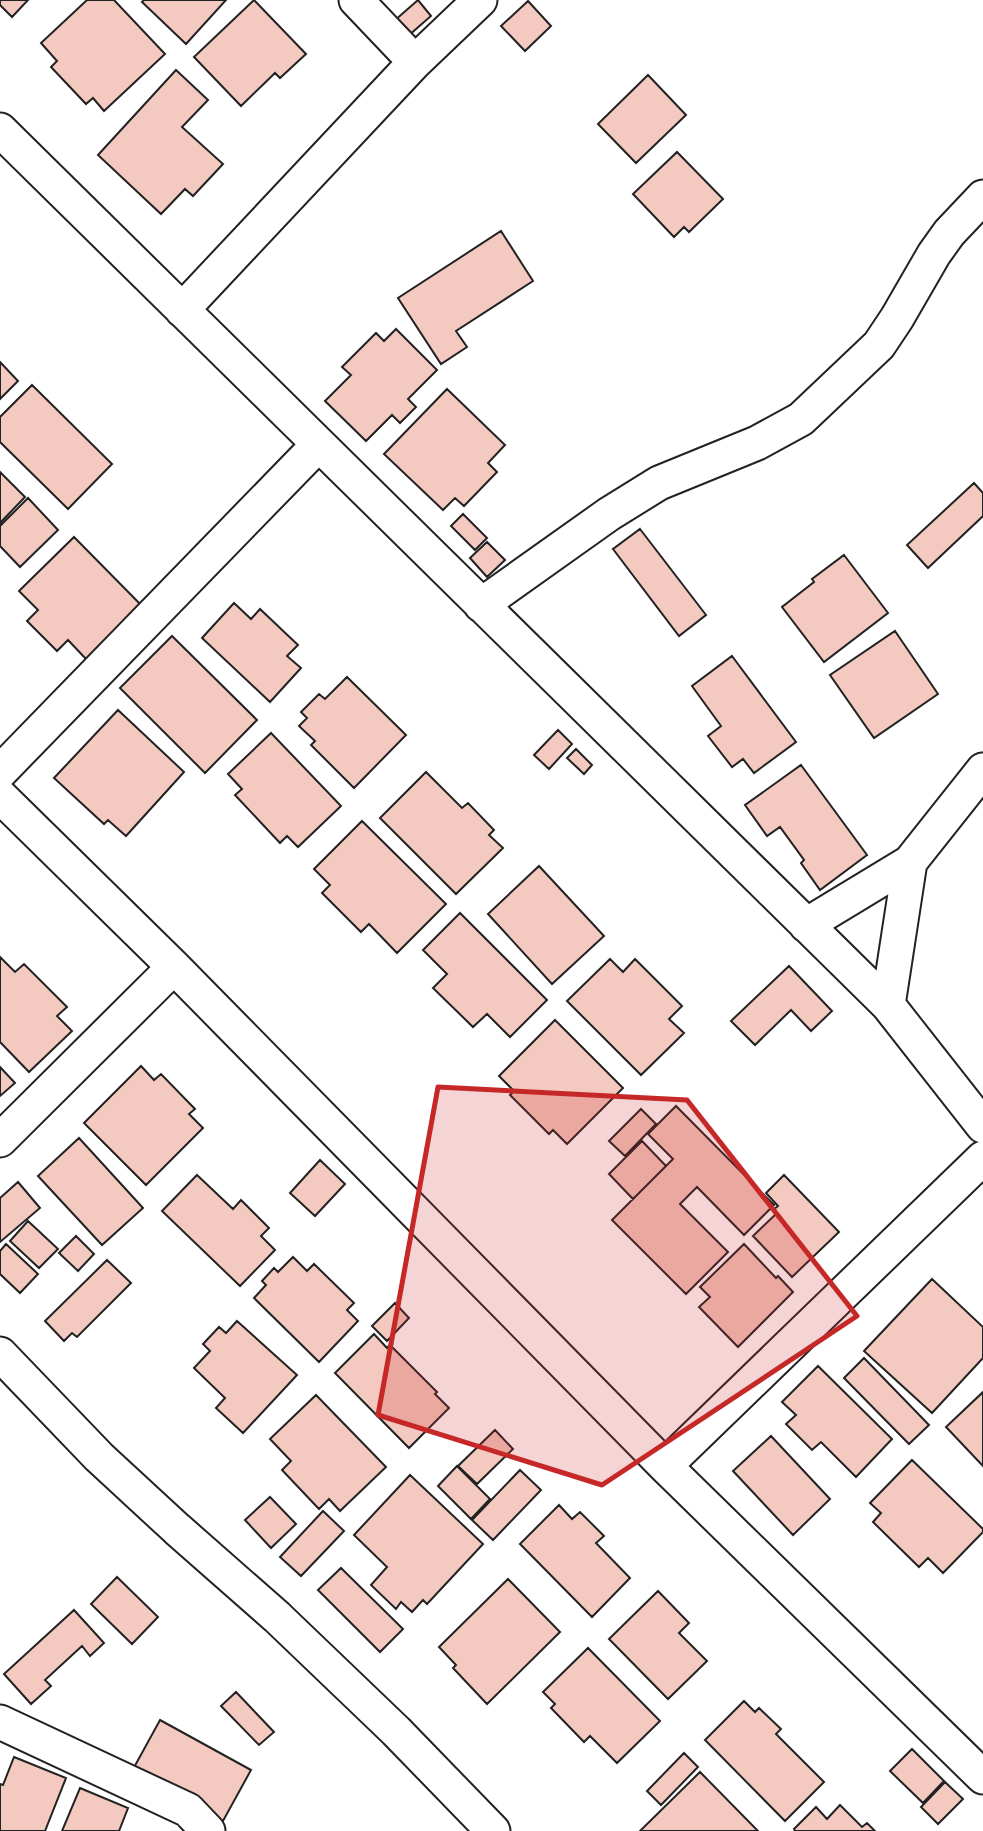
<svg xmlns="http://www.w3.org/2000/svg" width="983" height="1831" viewBox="0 0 983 1831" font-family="Cabin,sans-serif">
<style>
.building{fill:#f3c9c0;stroke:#222;stroke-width:2}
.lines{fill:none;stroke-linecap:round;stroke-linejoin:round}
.minor-casing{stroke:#222;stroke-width:37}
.minor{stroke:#fff;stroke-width:33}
.marked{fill:#c62828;fill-opacity:0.2;stroke:#c62828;stroke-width:5;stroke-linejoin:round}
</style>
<rect width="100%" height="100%" fill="#fff"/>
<path class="building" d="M 0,0 L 28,0 L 12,17 L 0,5 Z
M 87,0 L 114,0 L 165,54 L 104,111 L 93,98 L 86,104 L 51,67 L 57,61 L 41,43 Z
M 144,0 L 226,0 L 186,44 L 142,2 Z
M 254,0 L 306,54 L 280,78 L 275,73 L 241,106 L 194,57 Z
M 418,0 L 431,16 L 408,36 L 394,21 Z
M 528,1 L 551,26 L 525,51 L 501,26 Z
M 176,70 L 208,100 L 182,127 L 223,164 L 193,196 L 185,189 L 161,214 L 98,155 Z
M 648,75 L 686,115 L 636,163 L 598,124 Z
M 677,152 L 723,199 L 689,232 L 684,227 L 674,237 L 633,194 Z
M 501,231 L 533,281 L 456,331 L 467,347 L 441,364 L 398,298 Z
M 396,329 L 437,370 L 408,399 L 416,407 L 400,423 L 392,415 L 366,441 L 325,401 L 351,375 L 342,367 L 376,333 L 384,341 Z
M 0,362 L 18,381 L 0,399 Z
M 32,385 L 112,464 L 68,509 L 0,442 L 0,417 Z
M 447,389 L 505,445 L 488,463 L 497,472 L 464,506 L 455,498 L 443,510 L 384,454 Z
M 0,472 L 25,497 L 0,523 Z
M 974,483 L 983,493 L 983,516 L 928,568 L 907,545 Z
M 28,498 L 58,530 L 20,567 L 0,546 L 0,526 Z
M 463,514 L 487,538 L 475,550 L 451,526 Z
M 640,529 L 706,615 L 679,636 L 613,549 Z
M 74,537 L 146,610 L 104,651 L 99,646 L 86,659 L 68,640 L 57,651 L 27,621 L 38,610 L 19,591 Z
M 487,542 L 505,560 L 487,577 L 470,558 Z
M 844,555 L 888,613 L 824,662 L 782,607 L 814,582 L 812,579 Z
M 234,603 L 251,619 L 260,609 L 298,645 L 287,656 L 301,668 L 270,702 L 202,638 Z
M 895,631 L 938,694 L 874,738 L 830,675 Z
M 172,636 L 257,720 L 205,773 L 120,688 Z
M 732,656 L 796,742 L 754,773 L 743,759 L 732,767 L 708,736 L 721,726 L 692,686 Z
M 347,677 L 406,735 L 354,788 L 311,745 L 315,741 L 299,726 L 307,718 L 301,712 L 319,694 L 325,699 Z
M 118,710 L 184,772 L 126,836 L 108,820 L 104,824 L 54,778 Z
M 558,730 L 572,744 L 549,769 L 534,755 Z
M 271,733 L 341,806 L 298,847 L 287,836 L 280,843 L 235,795 L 242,789 L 228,774 Z
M 576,749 L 592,765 L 584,774 L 567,758 Z
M 801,765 L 867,855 L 820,890 L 801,863 L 804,860 L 780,827 L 767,836 L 745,805 Z
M 426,772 L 462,808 L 468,803 L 494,830 L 489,835 L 503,848 L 456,894 L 380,818 Z
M 362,821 L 446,904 L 397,953 L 369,924 L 361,932 L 322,893 L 330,885 L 314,869 Z
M 539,866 L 604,936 L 552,984 L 488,914 Z
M 460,913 L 547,1000 L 510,1037 L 487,1014 L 473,1027 L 433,988 L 447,974 L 423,950 Z
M 0,957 L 15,972 L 24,964 L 67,1007 L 57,1016 L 72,1031 L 29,1072 L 0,1042 Z
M 610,959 L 623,972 L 635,959 L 682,1006 L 669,1019 L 684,1033 L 641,1075 L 567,1001 Z
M 789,966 L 832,1011 L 811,1031 L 791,1010 L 755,1045 L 731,1021 Z
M 555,1020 L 623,1088 L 567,1144 L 553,1130 L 549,1134 L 510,1095 L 514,1091 L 499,1076 Z
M 141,1066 L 154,1080 L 161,1074 L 195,1109 L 189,1114 L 203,1128 L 146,1185 L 84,1123 Z
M 0,1067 L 15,1083 L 0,1096 Z
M 676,1106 L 774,1205 L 744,1235 L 697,1187 L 680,1204 L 728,1252 L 686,1294 L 612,1220 L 673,1159 L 648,1134 Z
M 641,1109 L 656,1124 L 625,1156 L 609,1141 Z
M 79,1138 L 143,1208 L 102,1245 L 38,1176 Z
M 642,1141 L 666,1166 L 633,1199 L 609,1174 Z
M 320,1160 L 345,1184 L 315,1216 L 290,1193 Z
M 197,1175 L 233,1209 L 241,1200 L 269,1228 L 261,1236 L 275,1250 L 240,1286 L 162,1211 Z
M 784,1175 L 839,1232 L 792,1277 L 753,1236 L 776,1214 L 773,1210 L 778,1206 L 766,1193 Z
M 18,1182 L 40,1208 L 0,1242 L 0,1198 Z
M 28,1221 L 58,1249 L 39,1268 L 10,1241 Z
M 76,1236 L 94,1254 L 78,1271 L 59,1253 Z
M 6,1244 L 38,1274 L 20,1293 L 0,1274 L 0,1251 Z
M 744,1244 L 776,1278 L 778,1276 L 793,1292 L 738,1347 L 699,1307 L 710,1297 L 700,1287 Z
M 293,1257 L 307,1271 L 314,1264 L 354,1303 L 347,1310 L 358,1321 L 319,1362 L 254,1298 L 266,1285 L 262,1281 L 274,1268 L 278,1272 Z
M 107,1260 L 131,1283 L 77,1337 L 72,1333 L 64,1341 L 45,1321 Z
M 932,1279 L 983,1327 L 983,1358 L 932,1413 L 864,1351 Z
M 395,1303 L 409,1318 L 387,1341 L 372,1326 Z
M 237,1321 L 297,1375 L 243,1433 L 216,1408 L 225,1398 L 194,1368 L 210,1351 L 203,1344 L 219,1327 L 226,1333 Z
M 374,1334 L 387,1348 L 390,1345 L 437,1392 L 435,1394 L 449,1408 L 409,1448 L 335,1373 Z
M 864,1358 L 929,1425 L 909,1444 L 844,1378 Z
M 818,1366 L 892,1439 L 856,1477 L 821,1442 L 812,1450 L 786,1424 L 796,1415 L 782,1402 Z
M 983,1392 L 983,1466 L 946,1427 Z
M 316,1395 L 386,1467 L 340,1511 L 329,1499 L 319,1509 L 282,1470 L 291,1461 L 270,1439 Z
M 495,1430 L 513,1449 L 477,1484 L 458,1466 Z
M 771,1436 L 830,1499 L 793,1535 L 733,1471 Z
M 912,1460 L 983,1529 L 983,1532 L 943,1573 L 928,1558 L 919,1567 L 873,1522 L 881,1513 L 870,1503 Z
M 457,1466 L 490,1499 L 471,1519 L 438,1486 Z
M 520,1470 L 541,1490 L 493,1540 L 472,1520 Z
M 410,1475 L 483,1544 L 427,1604 L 423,1600 L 412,1612 L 401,1602 L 396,1609 L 371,1585 L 387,1567 L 354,1535 Z
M 270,1497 L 296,1524 L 271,1548 L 245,1520 Z
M 559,1505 L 572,1519 L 580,1512 L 604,1536 L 596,1543 L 630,1578 L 592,1617 L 520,1544 Z
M 323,1511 L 344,1531 L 301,1576 L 280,1557 Z
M 341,1568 L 403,1629 L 380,1652 L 318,1590 Z
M 117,1577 L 158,1617 L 132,1644 L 91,1604 Z
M 508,1579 L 560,1632 L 487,1704 L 453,1668 L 456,1665 L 439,1647 Z
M 658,1591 L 689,1623 L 679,1633 L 707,1661 L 668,1699 L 609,1639 Z
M 74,1610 L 104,1643 L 90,1656 L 82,1646 L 45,1680 L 51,1686 L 31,1704 L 4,1674 Z
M 588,1648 L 660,1721 L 617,1763 L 590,1736 L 584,1742 L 551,1708 L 555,1704 L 543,1692 Z
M 236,1692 L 274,1732 L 259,1745 L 221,1706 Z
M 744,1701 L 755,1712 L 759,1708 L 781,1729 L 776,1734 L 824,1782 L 785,1821 L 705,1740 Z
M 160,1720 L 251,1770 L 223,1821 L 132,1771 Z
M 912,1749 L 944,1781 L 923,1803 L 890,1771 Z
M 684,1753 L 698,1767 L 661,1805 L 647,1791 Z
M 14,1757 L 66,1778 L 45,1831 L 0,1831 L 0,1784 L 3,1785 Z
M 700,1772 L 758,1831 L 640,1831 Z
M 945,1782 L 963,1799 L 938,1824 L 921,1807 Z
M 80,1788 L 128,1808 L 119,1831 L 62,1831 Z
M 840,1805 L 862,1827 L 867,1823 L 875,1831 L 795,1831 L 794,1829 L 816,1807 L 827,1819 Z"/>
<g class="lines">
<defs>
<path id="minor" d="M 356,0 L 415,62
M 0,130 L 888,1005 L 983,1126
M 182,310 L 415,62 L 480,0
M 481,605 L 609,514 L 659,483 L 757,443 L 801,419 L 879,345 L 897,318 L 934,254 L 949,233 L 983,197
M 0,772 L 318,445
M 0,796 L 174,967 L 665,1466 L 983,1777
M 806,925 L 910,862 L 983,770
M 888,1005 L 910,862
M 0,1140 L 174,967
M 0,1354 L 99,1457 L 177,1529 L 277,1617 L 396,1731 L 493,1831
M 665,1466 L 983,1158
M 0,1722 L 188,1810 L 208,1831"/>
</defs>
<use href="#minor" class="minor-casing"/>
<use href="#minor" class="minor"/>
</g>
<path class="marked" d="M 438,1087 L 687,1100 L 857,1316 L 602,1485 L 378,1415 Z"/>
</svg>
